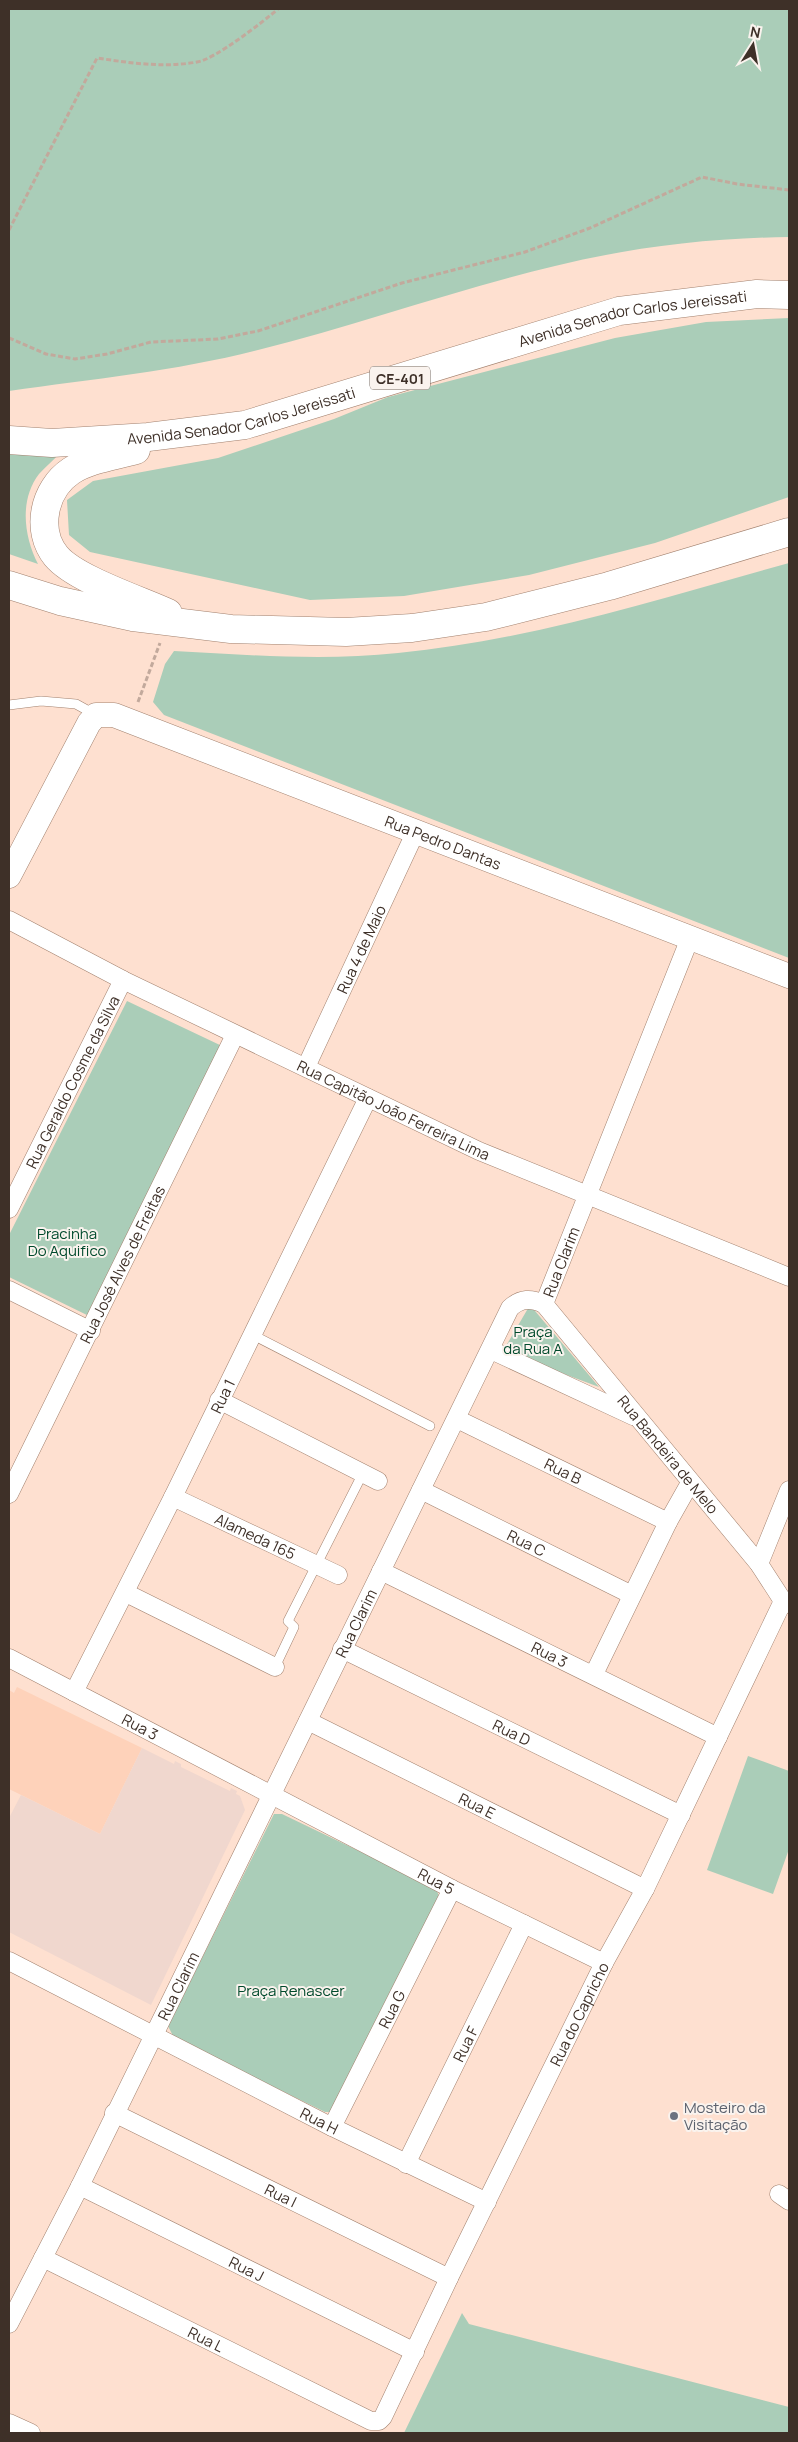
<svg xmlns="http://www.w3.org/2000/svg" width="798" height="2442" viewBox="0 0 798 2442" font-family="Manrope,sans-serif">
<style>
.built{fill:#fed2ba}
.education{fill:#f0d7ce}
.green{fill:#aacdb8}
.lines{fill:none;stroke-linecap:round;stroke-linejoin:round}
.lane-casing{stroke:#a2816e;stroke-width:10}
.street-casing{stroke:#a2816e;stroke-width:19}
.secondary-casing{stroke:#a2816e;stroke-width:25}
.primary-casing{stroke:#a2816e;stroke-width:29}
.path{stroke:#c2a99c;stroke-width:3;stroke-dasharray:5 2.5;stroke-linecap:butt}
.lane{stroke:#fff;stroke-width:9}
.street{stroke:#fff;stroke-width:18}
.secondary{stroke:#fff;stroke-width:24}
.primary{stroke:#fff;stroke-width:28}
.worship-dot{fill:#6b7280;stroke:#faf3ee;stroke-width:2}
.labels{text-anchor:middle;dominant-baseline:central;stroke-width:4;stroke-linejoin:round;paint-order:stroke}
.shield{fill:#faf3ee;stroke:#766a63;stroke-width:1}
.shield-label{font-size:14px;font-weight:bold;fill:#3e3028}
.street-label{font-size:15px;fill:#3e3028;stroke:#faf3ee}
.park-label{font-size:15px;fill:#004a2c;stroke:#faf3ee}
.worship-label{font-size:15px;fill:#5b616d;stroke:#faf3ee;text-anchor:start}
</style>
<rect width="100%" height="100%" fill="#fee0d0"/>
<path class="built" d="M 17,1687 L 142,1748 L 100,1834 L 9,1789 L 9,1690 L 14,1693 Z"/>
<path class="education" d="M 142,1748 L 174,1764 L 175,1761 L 181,1764 L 181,1767 L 230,1791 L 231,1788 L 237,1791 L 236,1794 L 240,1796 L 245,1810 L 151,2005 L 9,1932 L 9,1818 L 21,1795 L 100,1834 Z"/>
<path class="green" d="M 9,9 L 789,9 L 789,237 C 711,238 632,247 555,266 C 455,290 358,325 258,350 C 177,371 92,379 9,391 Z
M 789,318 L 789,497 L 655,543 L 529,575 L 404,596 L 310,600 L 90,552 L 69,535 L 67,500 L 93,481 L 218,458 L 334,419 L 388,397 L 615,338 L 706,322 Z
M 9,453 L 59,454 C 53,461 45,467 39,474 C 19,500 24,537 38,564 L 9,554 Z
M 789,563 L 789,958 L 164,715 L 153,702 L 165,664 L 174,651 C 249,655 324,661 398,653 C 532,640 660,599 789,563 Z
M 127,1001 L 222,1046 L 91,1317 L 9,1277 L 9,1235 Z
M 530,1305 L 599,1387 L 503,1351 Z
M 748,1756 L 789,1771 L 789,1849 L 773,1894 L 707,1870 Z
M 274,1814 L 282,1814 L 436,1888 L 440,1899 L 332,2112 L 325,2112 L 174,2038 L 168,2026 Z
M 462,2313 L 469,2324 L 789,2407 L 789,2433 L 404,2433 Z"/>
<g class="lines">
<defs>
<path id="lane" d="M 9,705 L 41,701 L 76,704 L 96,715
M 251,1334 L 430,1426
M 275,1667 L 294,1627 L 288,1621 L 363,1473"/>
<g id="street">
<path id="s1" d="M 9,920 L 123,980 L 479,1151 L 789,1277"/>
<path id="s2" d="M 306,1067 L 416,831"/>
<path id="s3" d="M 9,1209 L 123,980"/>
<path d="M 9,1290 L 91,1331"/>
<path id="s4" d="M 544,1304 L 759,1564 L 783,1601 L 789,1604"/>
<path d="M 491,1350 L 633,1416"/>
<path d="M 219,1400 L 378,1481"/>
<path id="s5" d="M 457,1419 L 668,1522"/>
<path id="s6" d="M 421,1490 L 632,1595"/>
<path id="s7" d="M 9,1494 L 235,1035"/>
<path id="s8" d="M 173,1497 L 338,1575"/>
<path d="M 759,1564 L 789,1490"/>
<path id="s9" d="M 381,1571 L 718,1737"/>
<path d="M 126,1593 L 275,1667"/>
<path id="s10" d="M 342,1649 L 681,1815"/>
<path id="s11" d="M 9,1658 L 452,1889 L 604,1963"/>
<path d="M 594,1674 L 668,1522 L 690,1483"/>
<path id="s12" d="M 74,1692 L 173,1497 L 368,1098"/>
<path id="s13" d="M 308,1721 L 645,1889"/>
<path id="s14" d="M 9,1961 L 332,2127 L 487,2202"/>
<path id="s15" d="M 114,2113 L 449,2278"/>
<path id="s16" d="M 332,2127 L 452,1889"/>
<path id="s17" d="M 406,2164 L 524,1924"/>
<path id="s18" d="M 80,2186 L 415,2352"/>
<path d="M 779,2194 L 789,2201"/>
<path id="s19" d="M 43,2258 L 371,2421 L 379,2421 L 383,2417 L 449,2278 L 604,1963 L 645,1889 L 783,1601"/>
<path id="s20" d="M 9,2324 L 80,2186 L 510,1308 C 521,1298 531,1298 544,1304 L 690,938"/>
<path d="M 9,2423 L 31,2433"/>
</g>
<g id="secondary">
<path id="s21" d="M 9,876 L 89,723 L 96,715 L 114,715 L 789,976"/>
</g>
<g id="primary">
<path id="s22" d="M 9,440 L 52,443 L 148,437 L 245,425 L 619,311 L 757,294 L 789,295"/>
<path d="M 136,450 C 115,456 89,459 71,471 C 44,489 35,530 56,556 C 75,579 140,600 168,613"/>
<path d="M 9,585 L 60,601 L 133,617 L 231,629 L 346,632 L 412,628 L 486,617 L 609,586 L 789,532"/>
</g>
</defs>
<use href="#lane" class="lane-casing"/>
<use href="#street" class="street-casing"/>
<use href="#secondary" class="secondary-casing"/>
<use href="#primary" class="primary-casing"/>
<path class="path" d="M 9,230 L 97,58 C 130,63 164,68 197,62 C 214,60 264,21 278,9
M 9,338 L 46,354 L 75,359 L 107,354 L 151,342 L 218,339 L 258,331 L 402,283 L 525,252 L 590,228 L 702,177 L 737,184 L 789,190
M 138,702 L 160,643"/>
<use href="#lane" class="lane"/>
<use href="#street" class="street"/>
<use href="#secondary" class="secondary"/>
<use href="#primary" class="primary"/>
</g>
<circle class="worship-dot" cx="674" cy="2116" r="5"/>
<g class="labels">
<rect class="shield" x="370" y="366.5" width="60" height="23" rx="4"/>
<g class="shield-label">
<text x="400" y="378">CE-401</text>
</g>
<g class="street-label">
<text stroke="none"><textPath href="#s22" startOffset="640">Avenida Senador Carlos Jereissati</textPath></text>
<text stroke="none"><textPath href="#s22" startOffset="235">Avenida Senador Carlos Jereissati</textPath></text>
<text stroke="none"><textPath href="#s21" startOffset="554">Rua Pedro Dantas</textPath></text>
<text stroke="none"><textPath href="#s2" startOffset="130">Rua 4 de Maio</textPath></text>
<text stroke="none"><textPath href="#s3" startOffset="142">Rua Geraldo Cosme da Silva</textPath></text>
<text stroke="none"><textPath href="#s1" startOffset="429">Rua Capitão João Ferreira Lima</textPath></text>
<text stroke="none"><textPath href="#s20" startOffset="1215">Rua Clarim</textPath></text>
<text stroke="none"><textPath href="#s7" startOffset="256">Rua José Alves de Freitas</textPath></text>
<text stroke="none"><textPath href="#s12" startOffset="331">Rua 1</textPath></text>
<text stroke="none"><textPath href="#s4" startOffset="195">Rua Bandeira de Melo</textPath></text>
<text stroke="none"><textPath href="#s5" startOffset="118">Rua B</textPath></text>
<text stroke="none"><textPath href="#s8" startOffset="91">Alameda 165</textPath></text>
<text stroke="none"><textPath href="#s6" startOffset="118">Rua C</textPath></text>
<text stroke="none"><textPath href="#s20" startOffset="782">Rua Clarim</textPath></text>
<text stroke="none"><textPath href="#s9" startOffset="188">Rua 3</textPath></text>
<text stroke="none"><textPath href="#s11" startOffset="148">Rua 3</textPath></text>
<text stroke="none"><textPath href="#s10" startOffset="189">Rua D</textPath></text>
<text stroke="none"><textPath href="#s13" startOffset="189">Rua E</textPath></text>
<text stroke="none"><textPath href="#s11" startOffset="482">Rua 5</textPath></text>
<text stroke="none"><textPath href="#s20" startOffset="378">Rua Clarim</textPath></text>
<text stroke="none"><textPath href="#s16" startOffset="132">Rua G</textPath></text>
<text stroke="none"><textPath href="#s19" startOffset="828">Rua do Capricho</textPath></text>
<text stroke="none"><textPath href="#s17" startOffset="134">Rua F</textPath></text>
<text stroke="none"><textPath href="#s14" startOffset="349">Rua H</textPath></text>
<text stroke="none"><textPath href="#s15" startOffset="186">Rua I</textPath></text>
<text stroke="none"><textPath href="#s18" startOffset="186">Rua J</textPath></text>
<text stroke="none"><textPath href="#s19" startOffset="182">Rua L</textPath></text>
</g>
<g class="park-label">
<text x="67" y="1233">Pracinha<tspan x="67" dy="17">Do Aquifico</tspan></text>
<text x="533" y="1331">Praça<tspan x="533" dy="17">da Rua A</tspan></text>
<text x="291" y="1990">Praça Renascer</text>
</g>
<g class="worship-label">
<text x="684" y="2107">Mosteiro da<tspan x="684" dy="17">Visitação</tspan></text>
</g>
</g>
<rect width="798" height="2442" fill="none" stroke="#3e3028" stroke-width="20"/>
<g transform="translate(753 45) rotate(11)" stroke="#faf3ee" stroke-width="4" paint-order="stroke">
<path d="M0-4L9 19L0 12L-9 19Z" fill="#3e3028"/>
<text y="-8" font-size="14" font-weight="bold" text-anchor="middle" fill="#3e3028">N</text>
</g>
</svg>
